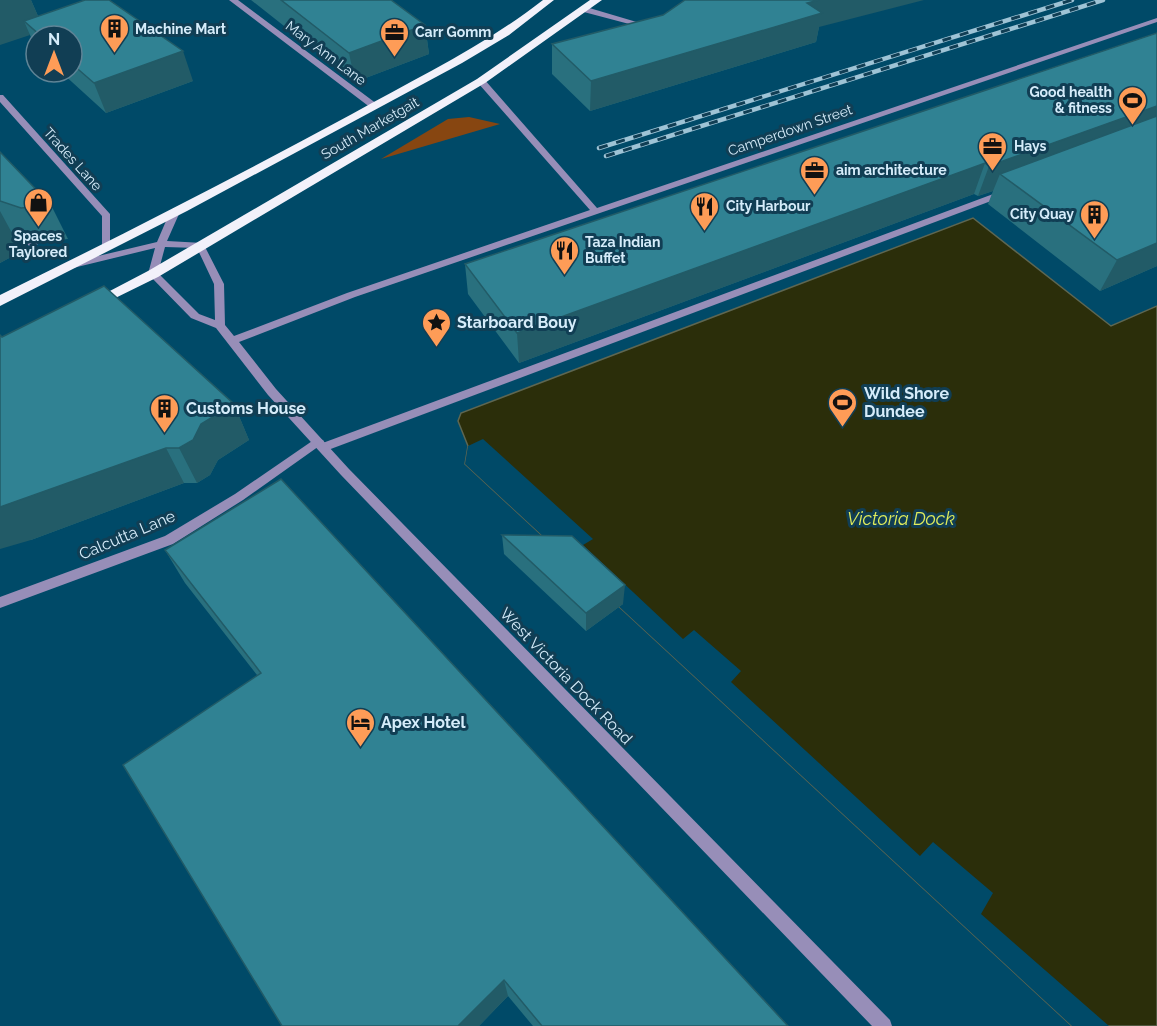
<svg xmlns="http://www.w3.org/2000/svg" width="1157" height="1026" viewBox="0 0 1157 1026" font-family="Raleway,sans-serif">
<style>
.green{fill:#874611}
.water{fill:#2b2e0a;stroke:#5e6752;stroke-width:1.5}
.pier{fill:#004a68}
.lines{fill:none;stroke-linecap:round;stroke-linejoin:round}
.service{fill:#978eb8;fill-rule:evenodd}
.pedestrian{fill:#978eb8;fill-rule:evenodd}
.minor{fill:#978eb8;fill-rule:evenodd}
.tertiary{fill:#978eb8;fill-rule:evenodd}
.trunk{fill:#f2f1fa;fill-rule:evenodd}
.rail-casing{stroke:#9ec3d5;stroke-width:4.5}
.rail{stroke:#113e54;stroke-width:3;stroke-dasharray:9;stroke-linecap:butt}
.wall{fill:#29707e}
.shaded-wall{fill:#225b67}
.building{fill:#308293;stroke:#225b67;stroke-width:1.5}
.labels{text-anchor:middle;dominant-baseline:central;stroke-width:6;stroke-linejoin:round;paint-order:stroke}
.far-poi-label{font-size:14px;font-weight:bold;fill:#d5ecfa;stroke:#113e54;text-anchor:start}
.far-street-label{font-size:14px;fill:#d5ecfa;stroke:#113e54}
.poi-label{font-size:16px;font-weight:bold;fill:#d5ecfa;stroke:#113e54;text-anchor:start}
.street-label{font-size:16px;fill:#d5ecfa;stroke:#113e54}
.water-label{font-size:18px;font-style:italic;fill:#e0ec5b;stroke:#113e54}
</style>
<rect width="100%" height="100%" fill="#004a68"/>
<path class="green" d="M 469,117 L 500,124 L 381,159 L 448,119 Z"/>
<path class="water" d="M 973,218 L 1111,326 L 1157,306 L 1157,1026 L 1072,1026 L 465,464 L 468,446 L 458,421 L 461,413 Z"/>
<path class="pier" d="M 483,439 L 593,539 L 583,545 L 683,639 L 694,630 L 741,671 L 731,682 L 920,856 L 933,842 L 993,893 L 981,914 L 1109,1026 L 1072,1026 L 465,464 L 468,446 Z"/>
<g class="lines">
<path class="service" d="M 229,0 L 238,0 L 377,104 L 377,108 L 371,108 Z
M 580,7 L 586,7 L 640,23 L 633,25 L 580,11 Z
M 0,229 L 36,242 L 38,244 L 33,247 L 0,235 Z
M 318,437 L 324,441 L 322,444 L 243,500 L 173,544 L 0,608 L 0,597 L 165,536 L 235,494 Z"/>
<path class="pedestrian" d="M 1004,190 L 1009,193 L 1007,195 L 328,450 L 320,450 L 318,447 L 320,444 Z"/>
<path class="minor" d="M 1157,18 L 1157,22 L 355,297 L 239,342 L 276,389 L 349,469 L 890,1020 L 892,1026 L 872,1026 L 341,475 L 268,395 L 216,328 L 191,318 L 150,276 L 148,274 L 155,248 L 73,268 L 68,265 L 73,262 L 157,242 L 169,214 L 174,211 L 177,212 L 179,214 L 167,241 L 203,243 L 224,284 L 225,325 L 234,336 L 347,293 L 590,210 L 478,83 L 478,79 L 484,79 L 597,208 ZM 165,247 L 197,248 L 214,284 L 215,320 L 199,314 L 158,273 Z"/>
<path class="tertiary" d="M 0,95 L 3,95 L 110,214 L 110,249 L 107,250 L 102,247 L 102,216 L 0,102 Z"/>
<path class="trunk" d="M 543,0 L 554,0 L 509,35 L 462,63 L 187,211 L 0,306 L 0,295 C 118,237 236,177 352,114 C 417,78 484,46 543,0 Z
M 590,0 L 602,0 L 485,83 L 158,277 L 97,307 L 92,309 L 85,304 L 148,271 L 477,79 Z"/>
<defs>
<path id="rail" d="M 599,148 L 1072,0
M 606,156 L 1103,0"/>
</defs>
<use href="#rail" class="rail-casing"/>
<use href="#rail" class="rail"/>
</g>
<path class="wall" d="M 0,0 L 31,0 L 38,16 L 193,81 L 106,113 L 61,72 L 72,72 L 72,36 L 36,36 L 36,48 L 30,35 Z
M 251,0 L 391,0 L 425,25 L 429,54 L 355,82 Z
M 819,27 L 816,42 L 590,111 L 552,74 L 552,44 Z
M 1157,33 L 1157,266 L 1100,291 L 988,204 L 993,191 L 978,196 L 974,194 L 519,363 L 468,294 L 465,264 Z
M 0,152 L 51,205 L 68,239 L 39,242 L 11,232 L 18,244 L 11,257 L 0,263 Z
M 2,337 L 234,404 L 249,440 L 218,460 L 210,475 L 197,483 L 184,483 L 31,540 Z
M 502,535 L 623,604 L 586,631 L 504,554 Z
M 165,550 L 788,1026 L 533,1026 L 508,996 L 479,1026 L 282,1026 L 257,675 L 185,583 Z"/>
<path class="shaded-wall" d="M 0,0 L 31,0 L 44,30 L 24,21 L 30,35 L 0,45 Z
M 819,0 L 924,0 L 819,27 L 816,42 L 590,111 L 591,81 L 807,3 Z
M 425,25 L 429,54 L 355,82 L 349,53 Z
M 183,51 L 193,81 L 106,113 L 94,83 Z
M 1157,106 L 1157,131 L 1000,174 L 993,191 L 978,196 L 989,166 Z
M 985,163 L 974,194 L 519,363 L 517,333 Z
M 0,211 L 18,244 L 11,257 L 0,263 Z
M 1157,243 L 1157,266 L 1100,291 L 1117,260 Z
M 234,404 L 249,440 L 218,460 L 210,475 L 197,483 L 179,448 L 201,424 Z
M 166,448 L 184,483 L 31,540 L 0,549 L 0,507 Z
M 625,585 L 623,604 L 586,631 L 586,613 Z
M 504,980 L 508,996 L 479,1026 L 458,1026 Z"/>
<path class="building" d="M 85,0 L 109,0 L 183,51 L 94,83 L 72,64 L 72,36 L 41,36 L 24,21 Z
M 281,0 L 391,0 L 425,25 L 349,53 Z
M 685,0 L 819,0 L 807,3 L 822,13 L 591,81 L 552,44 L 663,15 Z
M 1157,33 L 1157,106 L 989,166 L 985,163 L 517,333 L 465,264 Z
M 1157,116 L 1157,243 L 1117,260 L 1000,174 Z
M 0,152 L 51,205 L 21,208 L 0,201 Z
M 104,286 L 234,404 L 201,424 L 193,440 L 179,448 L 166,448 L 0,507 L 0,335 L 2,337 Z
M 281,479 L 788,1026 L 542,1026 L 504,980 L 458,1026 L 282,1026 L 123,765 L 261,673 L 165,550 Z
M 502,535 L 572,536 L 625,585 L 586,613 Z"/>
<defs>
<symbol id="building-pin" viewBox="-11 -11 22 30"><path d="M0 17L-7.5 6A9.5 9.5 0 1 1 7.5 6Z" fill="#fe9c57" stroke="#113e54"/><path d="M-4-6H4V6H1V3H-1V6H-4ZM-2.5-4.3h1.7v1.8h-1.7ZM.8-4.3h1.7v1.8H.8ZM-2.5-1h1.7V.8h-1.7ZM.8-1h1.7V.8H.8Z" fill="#111"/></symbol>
<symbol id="office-pin" viewBox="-11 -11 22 30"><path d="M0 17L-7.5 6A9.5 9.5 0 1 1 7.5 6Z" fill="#fe9c57" stroke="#113e54"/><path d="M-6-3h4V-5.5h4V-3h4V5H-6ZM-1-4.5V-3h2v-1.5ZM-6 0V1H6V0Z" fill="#111"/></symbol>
<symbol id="stadium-pin" viewBox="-11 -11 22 30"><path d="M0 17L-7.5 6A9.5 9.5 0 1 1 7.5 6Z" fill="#fe9c57" stroke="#113e54"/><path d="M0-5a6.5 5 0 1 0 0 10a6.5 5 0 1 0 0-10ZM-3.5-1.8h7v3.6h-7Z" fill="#111"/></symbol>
<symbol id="shop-pin" viewBox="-11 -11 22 30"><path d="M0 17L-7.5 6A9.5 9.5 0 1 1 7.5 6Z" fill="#fe9c57" stroke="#113e54"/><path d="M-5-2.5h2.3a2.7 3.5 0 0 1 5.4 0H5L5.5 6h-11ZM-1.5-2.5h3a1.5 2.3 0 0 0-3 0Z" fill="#111"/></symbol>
<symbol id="restaurant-pin" viewBox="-11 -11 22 30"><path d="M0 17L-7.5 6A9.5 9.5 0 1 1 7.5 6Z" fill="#fe9c57" stroke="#113e54"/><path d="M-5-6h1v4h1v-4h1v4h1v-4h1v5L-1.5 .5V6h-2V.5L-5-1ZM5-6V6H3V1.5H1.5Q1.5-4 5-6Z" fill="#111"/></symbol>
<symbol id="sight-pin" viewBox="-11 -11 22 30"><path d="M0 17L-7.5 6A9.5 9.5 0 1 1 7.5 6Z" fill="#fe9c57" stroke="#113e54"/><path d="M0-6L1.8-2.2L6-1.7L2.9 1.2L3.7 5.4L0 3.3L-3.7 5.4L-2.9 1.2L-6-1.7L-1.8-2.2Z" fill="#111"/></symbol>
<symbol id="hotel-pin" viewBox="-11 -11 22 30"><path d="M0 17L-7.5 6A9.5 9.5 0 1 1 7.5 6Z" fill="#fe9c57" stroke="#113e54"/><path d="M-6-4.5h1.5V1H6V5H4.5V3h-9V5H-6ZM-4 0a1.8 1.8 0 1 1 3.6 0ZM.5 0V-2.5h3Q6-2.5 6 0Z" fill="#111"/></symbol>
</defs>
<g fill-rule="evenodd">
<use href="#building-pin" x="98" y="12" width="33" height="45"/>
<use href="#office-pin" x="378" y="16" width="33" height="45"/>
<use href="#stadium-pin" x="1116" y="84" width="33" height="45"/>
<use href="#office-pin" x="976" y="130" width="33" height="45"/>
<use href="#office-pin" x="798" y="154" width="33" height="45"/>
<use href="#shop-pin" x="22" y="186" width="33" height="45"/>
<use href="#restaurant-pin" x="688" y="190" width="33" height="45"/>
<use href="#building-pin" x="1078" y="198" width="33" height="45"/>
<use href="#restaurant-pin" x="548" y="234" width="33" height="45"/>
<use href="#sight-pin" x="420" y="306" width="33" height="45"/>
<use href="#stadium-pin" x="826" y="386" width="33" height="45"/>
<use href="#building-pin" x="148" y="392" width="33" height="45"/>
<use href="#hotel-pin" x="344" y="706" width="33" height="45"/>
</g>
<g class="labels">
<g class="far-poi-label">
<text x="135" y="29">Machine Mart</text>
<text x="415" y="32">Carr Gomm</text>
<text x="1112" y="92" text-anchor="end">Good health<tspan x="1112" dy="16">&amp; fitness</tspan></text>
<text x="1014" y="146">Hays</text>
<text x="836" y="170">aim architecture</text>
<text x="726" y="206">City Harbour</text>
<text x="1074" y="214" text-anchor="end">City Quay</text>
<text x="38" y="236" text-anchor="middle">Spaces<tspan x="38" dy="16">Taylored</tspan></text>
<text x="585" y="242">Taza Indian<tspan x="585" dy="16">Buffet</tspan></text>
</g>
<g class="far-street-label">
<text transform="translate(326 53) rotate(37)">Mary Ann Lane</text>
<text transform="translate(370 128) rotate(-30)">South Marketgait</text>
<text transform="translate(790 130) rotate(-19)">Camperdown Street</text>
<text transform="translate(73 159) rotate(48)">Trades Lane</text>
</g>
<g class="poi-label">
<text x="457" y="322">Starboard Bouy</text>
<text x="864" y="393">Wild Shore<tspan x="864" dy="18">Dundee</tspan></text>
<text x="186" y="408">Customs House</text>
<text x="381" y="722">Apex Hotel</text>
</g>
<g class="street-label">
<text transform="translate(127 535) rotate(-23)">Calcutta Lane</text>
<text transform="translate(566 676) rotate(46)">West Victoria Dock Road</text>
</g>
<g class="water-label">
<text x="901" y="518">Victoria Dock</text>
</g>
</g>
<g transform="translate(54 54)"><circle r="28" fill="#113e54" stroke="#5f8496" stroke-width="1.5"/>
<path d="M0-4.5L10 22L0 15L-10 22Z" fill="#fe9c57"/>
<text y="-9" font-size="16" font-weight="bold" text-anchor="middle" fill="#d5ecfa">N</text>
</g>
</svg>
